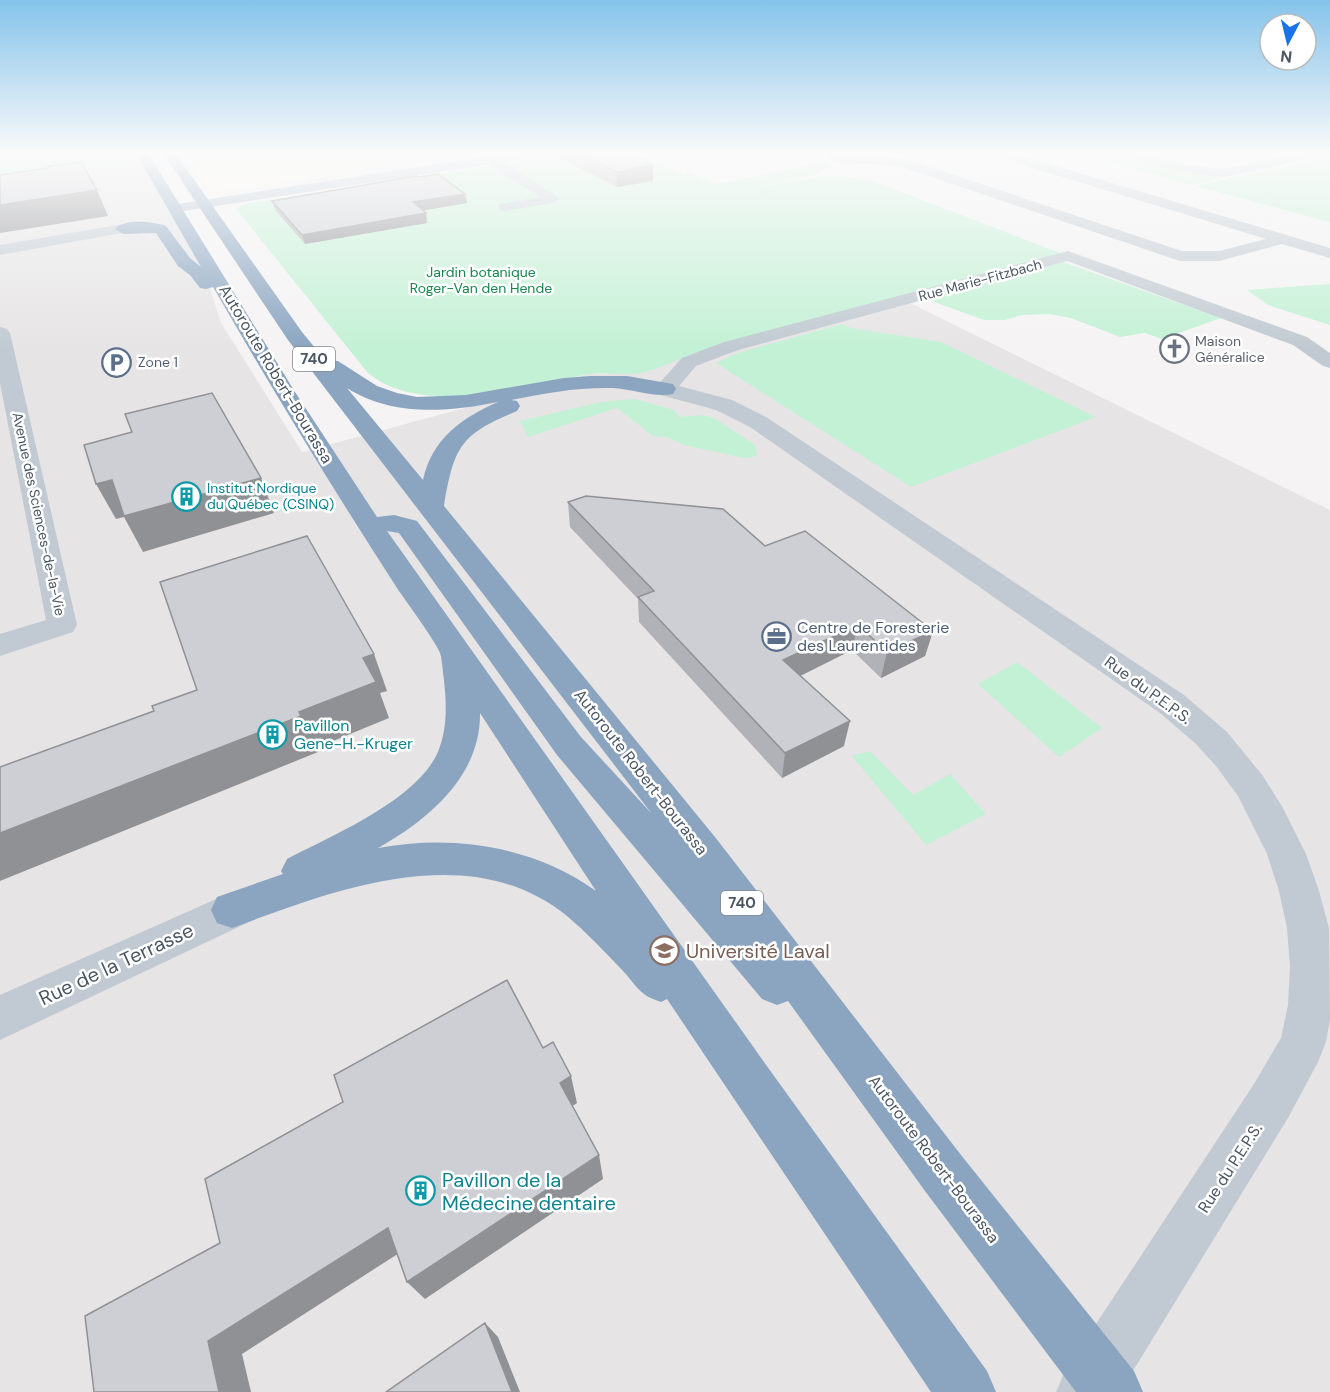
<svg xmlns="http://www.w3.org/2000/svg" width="1330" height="1392" viewBox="0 0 1330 1392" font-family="'DM Sans',sans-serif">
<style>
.commercial{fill:#fdf9ef}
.education{fill:#e6e4e5}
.green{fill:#c3f1d5}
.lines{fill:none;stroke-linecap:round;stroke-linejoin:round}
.minor{fill:#c1cad2;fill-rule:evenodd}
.major{fill:#b3c2d1;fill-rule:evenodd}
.highway{fill:#8ba5c1;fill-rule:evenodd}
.wall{fill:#b0b2b7}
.shaded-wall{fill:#909195}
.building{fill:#cdcfd5;stroke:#909195;stroke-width:1.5}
.labels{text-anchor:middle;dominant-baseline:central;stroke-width:5;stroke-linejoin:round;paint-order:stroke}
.far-park-label{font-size:14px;fill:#17864f;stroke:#fff}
.far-street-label{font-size:14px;fill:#4a5661;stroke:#fff}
.far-worship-label{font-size:14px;fill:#5b616d;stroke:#fff;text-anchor:start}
.far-service-label{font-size:14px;fill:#4e5e75;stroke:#fff;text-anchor:start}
.far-culture-label{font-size:14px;fill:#0d838f;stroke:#fff;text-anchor:start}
.shield{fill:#fff;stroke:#808990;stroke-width:1.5}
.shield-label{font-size:15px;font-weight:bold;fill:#4a5661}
.street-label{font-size:16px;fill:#4a5661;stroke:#fff}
.service-label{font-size:16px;fill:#4e5e75;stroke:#fff;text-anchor:start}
.culture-label{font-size:16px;fill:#0d838f;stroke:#fff;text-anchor:start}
.near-education-label{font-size:20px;fill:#785e54;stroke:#fff;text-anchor:start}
.near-street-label{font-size:20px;fill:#4a5661;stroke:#fff}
.near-culture-label{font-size:20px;fill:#0d838f;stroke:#fff;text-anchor:start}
</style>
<rect width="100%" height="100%" fill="#f5f3f3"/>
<path class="commercial" d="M 181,153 L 471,153 L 217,192 L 210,191 Z"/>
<path class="education" d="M 0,153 L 136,153 L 202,263 L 221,323 L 302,452 L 590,374 L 644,372 L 692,354 L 904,300 L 1330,510 L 1330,1392 L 0,1392 Z"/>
<path class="green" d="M 0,153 L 110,153 L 105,156 L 121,163 C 104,174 25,177 0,179 Z
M 571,153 L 642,153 L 685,176 L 687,172 L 717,184 L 824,162 L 831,165 L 830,167 L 815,175 L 753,188 L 830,175 L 870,180 L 1068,256 L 692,354 C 677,360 661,368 645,372 C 626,377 605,371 586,375 C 522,385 423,418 368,373 L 236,209 L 244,204 Z
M 1079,153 L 1120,153 L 1176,169 L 1225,175 L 1227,177 L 1191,185 Z
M 1330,157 L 1330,222 L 1195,186 Z
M 1063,262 L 1221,318 L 1162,339 L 1145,333 L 1120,337 L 1071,318 L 1049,314 L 1022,315 L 1005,320 L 984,320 L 934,302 L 929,297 Z
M 1330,284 L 1330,325 L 1268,305 L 1247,290 Z
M 842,324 L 851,328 L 941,342 L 1096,417 L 911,487 L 716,363 L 738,353 Z
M 635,399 L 674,410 L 679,417 L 702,415 L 714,418 L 755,445 L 757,456 L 744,458 L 684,445 L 667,437 L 653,436 L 617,408 L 528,437 L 520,421 L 601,402 Z
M 1017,662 L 1102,728 L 1059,757 L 978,684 Z
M 870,751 L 913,795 L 950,774 L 986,814 L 926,845 L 852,756 Z"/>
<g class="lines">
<path class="minor" d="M 479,153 L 490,153 L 560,199 L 553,203 L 505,211 L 500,210 L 498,207 L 500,204 L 540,197 L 479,158 Z
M 829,153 L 906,159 L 1182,251 L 1219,251 L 1266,239 L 994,156 L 992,153 L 1012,153 L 1330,248 L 1330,258 L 1282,244 L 1219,261 L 1180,261 L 899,166 L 833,162 L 827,158 Z
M 1122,153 L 1143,153 L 1183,164 L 1223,169 L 1299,153 L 1324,153 L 1318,157 L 1223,177 L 1182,172 L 1124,156 Z
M 123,224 L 128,226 L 131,229 L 128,232 L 0,255 L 0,245 Z
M 1068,251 L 1307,337 L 1330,353 L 1330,368 L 1323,366 L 1293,345 L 1067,261 L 738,350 L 696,366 L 679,386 L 732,400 L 766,417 L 1184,695 L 1227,732 L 1263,776 L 1283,808 L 1306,854 L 1319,891 L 1329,928 L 1330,1019 L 1326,1042 L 1318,1062 L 1288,1118 L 1120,1392 L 1056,1392 L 1065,1371 L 1254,1084 L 1281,1038 L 1288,1005 L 1290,967 L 1287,928 L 1279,891 L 1267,854 L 1238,796 L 1216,766 L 1196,744 L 1160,713 L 750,427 L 716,410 L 657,394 L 654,389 L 682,358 L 724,342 Z
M 0,327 L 7,329 L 10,333 L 77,625 L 73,632 L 0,656 L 0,634 L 46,620 L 0,383 Z
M 232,892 L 247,897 L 253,910 L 247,923 L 0,1040 L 0,995 Z"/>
<path class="major" d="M 510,153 L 542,153 L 536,157 L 177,212 L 170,208 L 177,204 Z"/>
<path class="highway" d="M 136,153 L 148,153 L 295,392 L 377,517 L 394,515 L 417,521 L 581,737 L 652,814 L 288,340 L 163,153 L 175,153 L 302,332 L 325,360 L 338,361 L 377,386 L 397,393 L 417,397 L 466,395 L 564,378 L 590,376 L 627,376 L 673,384 L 676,389 L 673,394 C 655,398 632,389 613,388 C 578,387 545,393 511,400 L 517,401 L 520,406 L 517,411 C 460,434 454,447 444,506 L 715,837 L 961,1155 L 1134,1371 L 1143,1392 L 1076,1392 L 925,1191 L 788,1001 L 777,1005 L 762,999 L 557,755 L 399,533 L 387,531 L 769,1069 L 987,1371 L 996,1392 L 931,1392 L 667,999 L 661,1002 C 656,1000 649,998 644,994 C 636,988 630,978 623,971 C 605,952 587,933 567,916 C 469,837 335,890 232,928 L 217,923 L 211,910 L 217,897 L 283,874 L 281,871 L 287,859 C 331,836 415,801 437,754 C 451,723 445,688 441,656 C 440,647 405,600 397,588 C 333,489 272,389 213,287 L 206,289 L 200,288 L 190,275 L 178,266 L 156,233 L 123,234 L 115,229 C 126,218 153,222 166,226 L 190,258 L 201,267 ZM 347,388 C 392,417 449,412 498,402 C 461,418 432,439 423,480 ZM 480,713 L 596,891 C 534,846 452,834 378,848 C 428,820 481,776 480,713 Z"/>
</g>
<path class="wall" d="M 550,153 L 626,153 L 653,181 L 617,187 Z
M 419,177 L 465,194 L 467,203 L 422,210 L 426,213 L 427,223 L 305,244 L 275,210 L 272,201 Z
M 568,502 L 765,546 L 933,631 L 925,656 L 881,678 L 852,650 L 800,676 L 844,746 L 782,778 L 639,622 L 638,599 L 570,527 Z"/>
<path class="shaded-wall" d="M 653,165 L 653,181 L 617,187 L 617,172 Z
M 97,190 L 108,216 L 0,233 L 0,205 Z
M 465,194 L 467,203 L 415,212 L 413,202 Z
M 426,213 L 427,223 L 305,244 L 302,235 Z
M 261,478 L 274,513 L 143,552 L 124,517 L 116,519 L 96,484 L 112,480 Z
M 858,625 L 852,650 L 780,686 L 783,660 Z
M 933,631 L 925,656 L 881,678 L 887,652 Z
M 374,654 L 387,691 L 380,693 L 389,718 L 316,748 L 318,752 L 0,881 L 0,833 L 299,712 L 363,658 Z
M 850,721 L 844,746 L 782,778 L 785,753 Z
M 571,1076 L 577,1103 L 567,1110 L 560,1083 Z
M 599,1155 L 603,1179 L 425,1299 L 407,1282 Z
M 388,1228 L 407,1248 L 242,1354 L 251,1392 L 219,1392 L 208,1341 Z
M 485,1323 L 498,1337 L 520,1392 L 512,1392 Z"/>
<path class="building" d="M 579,153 L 626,153 L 653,165 L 617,172 Z
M 81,162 L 97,190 L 0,205 L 0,175 L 49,168 L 48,166 Z
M 438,174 L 465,194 L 413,202 L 426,213 L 302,235 L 272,201 L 416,176 L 419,177 Z
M 212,393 L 261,478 L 124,516 L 112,480 L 96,484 L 84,445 L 132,432 L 125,414 Z
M 586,496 L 723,509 L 765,546 L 805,531 L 933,631 L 887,652 L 858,625 L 783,660 L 850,721 L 785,753 L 638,597 L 654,591 L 568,502 Z
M 307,536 L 374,654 L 363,658 L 376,682 L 299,712 L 301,716 L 0,833 L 0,767 L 154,711 L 152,706 L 197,690 L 160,582 Z
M 507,980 L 543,1048 L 553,1042 L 571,1076 L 560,1083 L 599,1155 L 407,1282 L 388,1228 L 208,1341 L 219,1392 L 94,1392 L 85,1316 L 220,1243 L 205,1179 L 343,1102 L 334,1075 Z
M 485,1323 L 512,1392 L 386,1392 Z"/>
<linearGradient id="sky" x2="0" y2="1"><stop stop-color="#85c3ea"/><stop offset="0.44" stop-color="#fafafa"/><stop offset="1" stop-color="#fafafa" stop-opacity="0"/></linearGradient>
<rect width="1330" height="348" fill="url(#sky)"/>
<defs>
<symbol id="church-ring" viewBox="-11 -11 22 22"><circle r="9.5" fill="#fff" stroke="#6b7280" stroke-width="1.5"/><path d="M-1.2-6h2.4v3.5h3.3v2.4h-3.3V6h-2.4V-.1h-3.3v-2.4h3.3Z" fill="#6b7280"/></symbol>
<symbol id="parking-ring" viewBox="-11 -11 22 22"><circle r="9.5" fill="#fff" stroke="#5c6f8a" stroke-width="1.5"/><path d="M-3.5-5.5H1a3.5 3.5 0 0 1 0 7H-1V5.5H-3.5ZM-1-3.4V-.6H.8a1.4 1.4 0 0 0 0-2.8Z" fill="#5c6f8a"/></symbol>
<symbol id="building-ring" viewBox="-11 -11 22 22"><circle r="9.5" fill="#fff" stroke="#0f9aa8" stroke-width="1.5"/><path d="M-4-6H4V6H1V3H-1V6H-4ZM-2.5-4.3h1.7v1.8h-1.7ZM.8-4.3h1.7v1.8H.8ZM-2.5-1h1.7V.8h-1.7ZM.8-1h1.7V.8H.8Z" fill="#0f9aa8"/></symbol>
<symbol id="office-ring" viewBox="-11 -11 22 22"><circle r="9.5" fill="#fff" stroke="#5c6f8a" stroke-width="1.5"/><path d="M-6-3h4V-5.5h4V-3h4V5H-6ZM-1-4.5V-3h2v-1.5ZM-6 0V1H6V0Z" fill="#5c6f8a"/></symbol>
<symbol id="university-ring" viewBox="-11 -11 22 22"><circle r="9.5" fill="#fff" stroke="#8d6e63" stroke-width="1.5"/><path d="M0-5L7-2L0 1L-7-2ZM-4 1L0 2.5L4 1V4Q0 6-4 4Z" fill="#8d6e63"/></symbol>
</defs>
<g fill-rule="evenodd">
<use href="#church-ring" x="1158" y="332" width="33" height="33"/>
<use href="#parking-ring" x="100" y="346" width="33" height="33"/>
<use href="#building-ring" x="170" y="480" width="33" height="33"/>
<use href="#office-ring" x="760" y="620" width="33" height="33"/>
<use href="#building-ring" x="256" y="718" width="33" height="33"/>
<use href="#university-ring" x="648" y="934" width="33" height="33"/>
<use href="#building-ring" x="404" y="1174" width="33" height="33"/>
</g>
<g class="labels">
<g class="far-park-label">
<text x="481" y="272">Jardin botanique<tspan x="481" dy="16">Roger-Van den Hende</tspan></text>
</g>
<g class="far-street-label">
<text transform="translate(980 280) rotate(-15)">Rue Marie-Fitzbach</text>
<text transform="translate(39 514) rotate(78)">Avenue des Sciences-de-la-Vie</text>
</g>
<g class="far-worship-label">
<text x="1195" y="341">Maison<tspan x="1195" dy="16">Généralice</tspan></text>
</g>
<g class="far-service-label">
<text x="138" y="362">Zone 1</text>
</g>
<g class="far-culture-label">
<text x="207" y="488">Institut Nordique<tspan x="207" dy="16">du Québec (CSINQ)</tspan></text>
</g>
<g class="shield">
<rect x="293" y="347" width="42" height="24" rx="4.5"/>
<rect x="721" y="891" width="42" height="24" rx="4.5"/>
</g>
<g class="shield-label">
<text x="314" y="359">740</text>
<text x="742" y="903">740</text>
</g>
<g class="street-label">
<text transform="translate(276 374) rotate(59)">Autoroute Robert-Bourassa</text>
<text transform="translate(1148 690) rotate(36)">Rue du P.E.P.S.</text>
<text transform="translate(641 772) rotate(52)">Autoroute Robert-Bourassa</text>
<text transform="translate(934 1159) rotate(53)">Autoroute Robert-Bourassa</text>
<text transform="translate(1230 1168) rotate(-57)">Rue du P.E.P.S.</text>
</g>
<g class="service-label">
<text x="797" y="627">Centre de Foresterie<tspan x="797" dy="18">des Laurentides</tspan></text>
</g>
<g class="culture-label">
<text x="294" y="725">Pavillon<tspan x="294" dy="18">Gene-H.-Kruger</tspan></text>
</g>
<g class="near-education-label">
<text x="686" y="951">Université Laval</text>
</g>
<g class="near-street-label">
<text transform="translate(116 964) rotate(-25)">Rue de la Terrasse</text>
</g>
<g class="near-culture-label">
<text x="442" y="1180">Pavillon de la<tspan x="442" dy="23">Médecine dentaire</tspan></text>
</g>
</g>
<g transform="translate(1288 42) rotate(187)"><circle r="28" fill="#ffffff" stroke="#b7bbc0" stroke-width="1.5"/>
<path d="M0-4.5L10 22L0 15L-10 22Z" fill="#1a73e8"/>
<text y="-9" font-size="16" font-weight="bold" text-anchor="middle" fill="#4a5661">N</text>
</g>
</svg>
